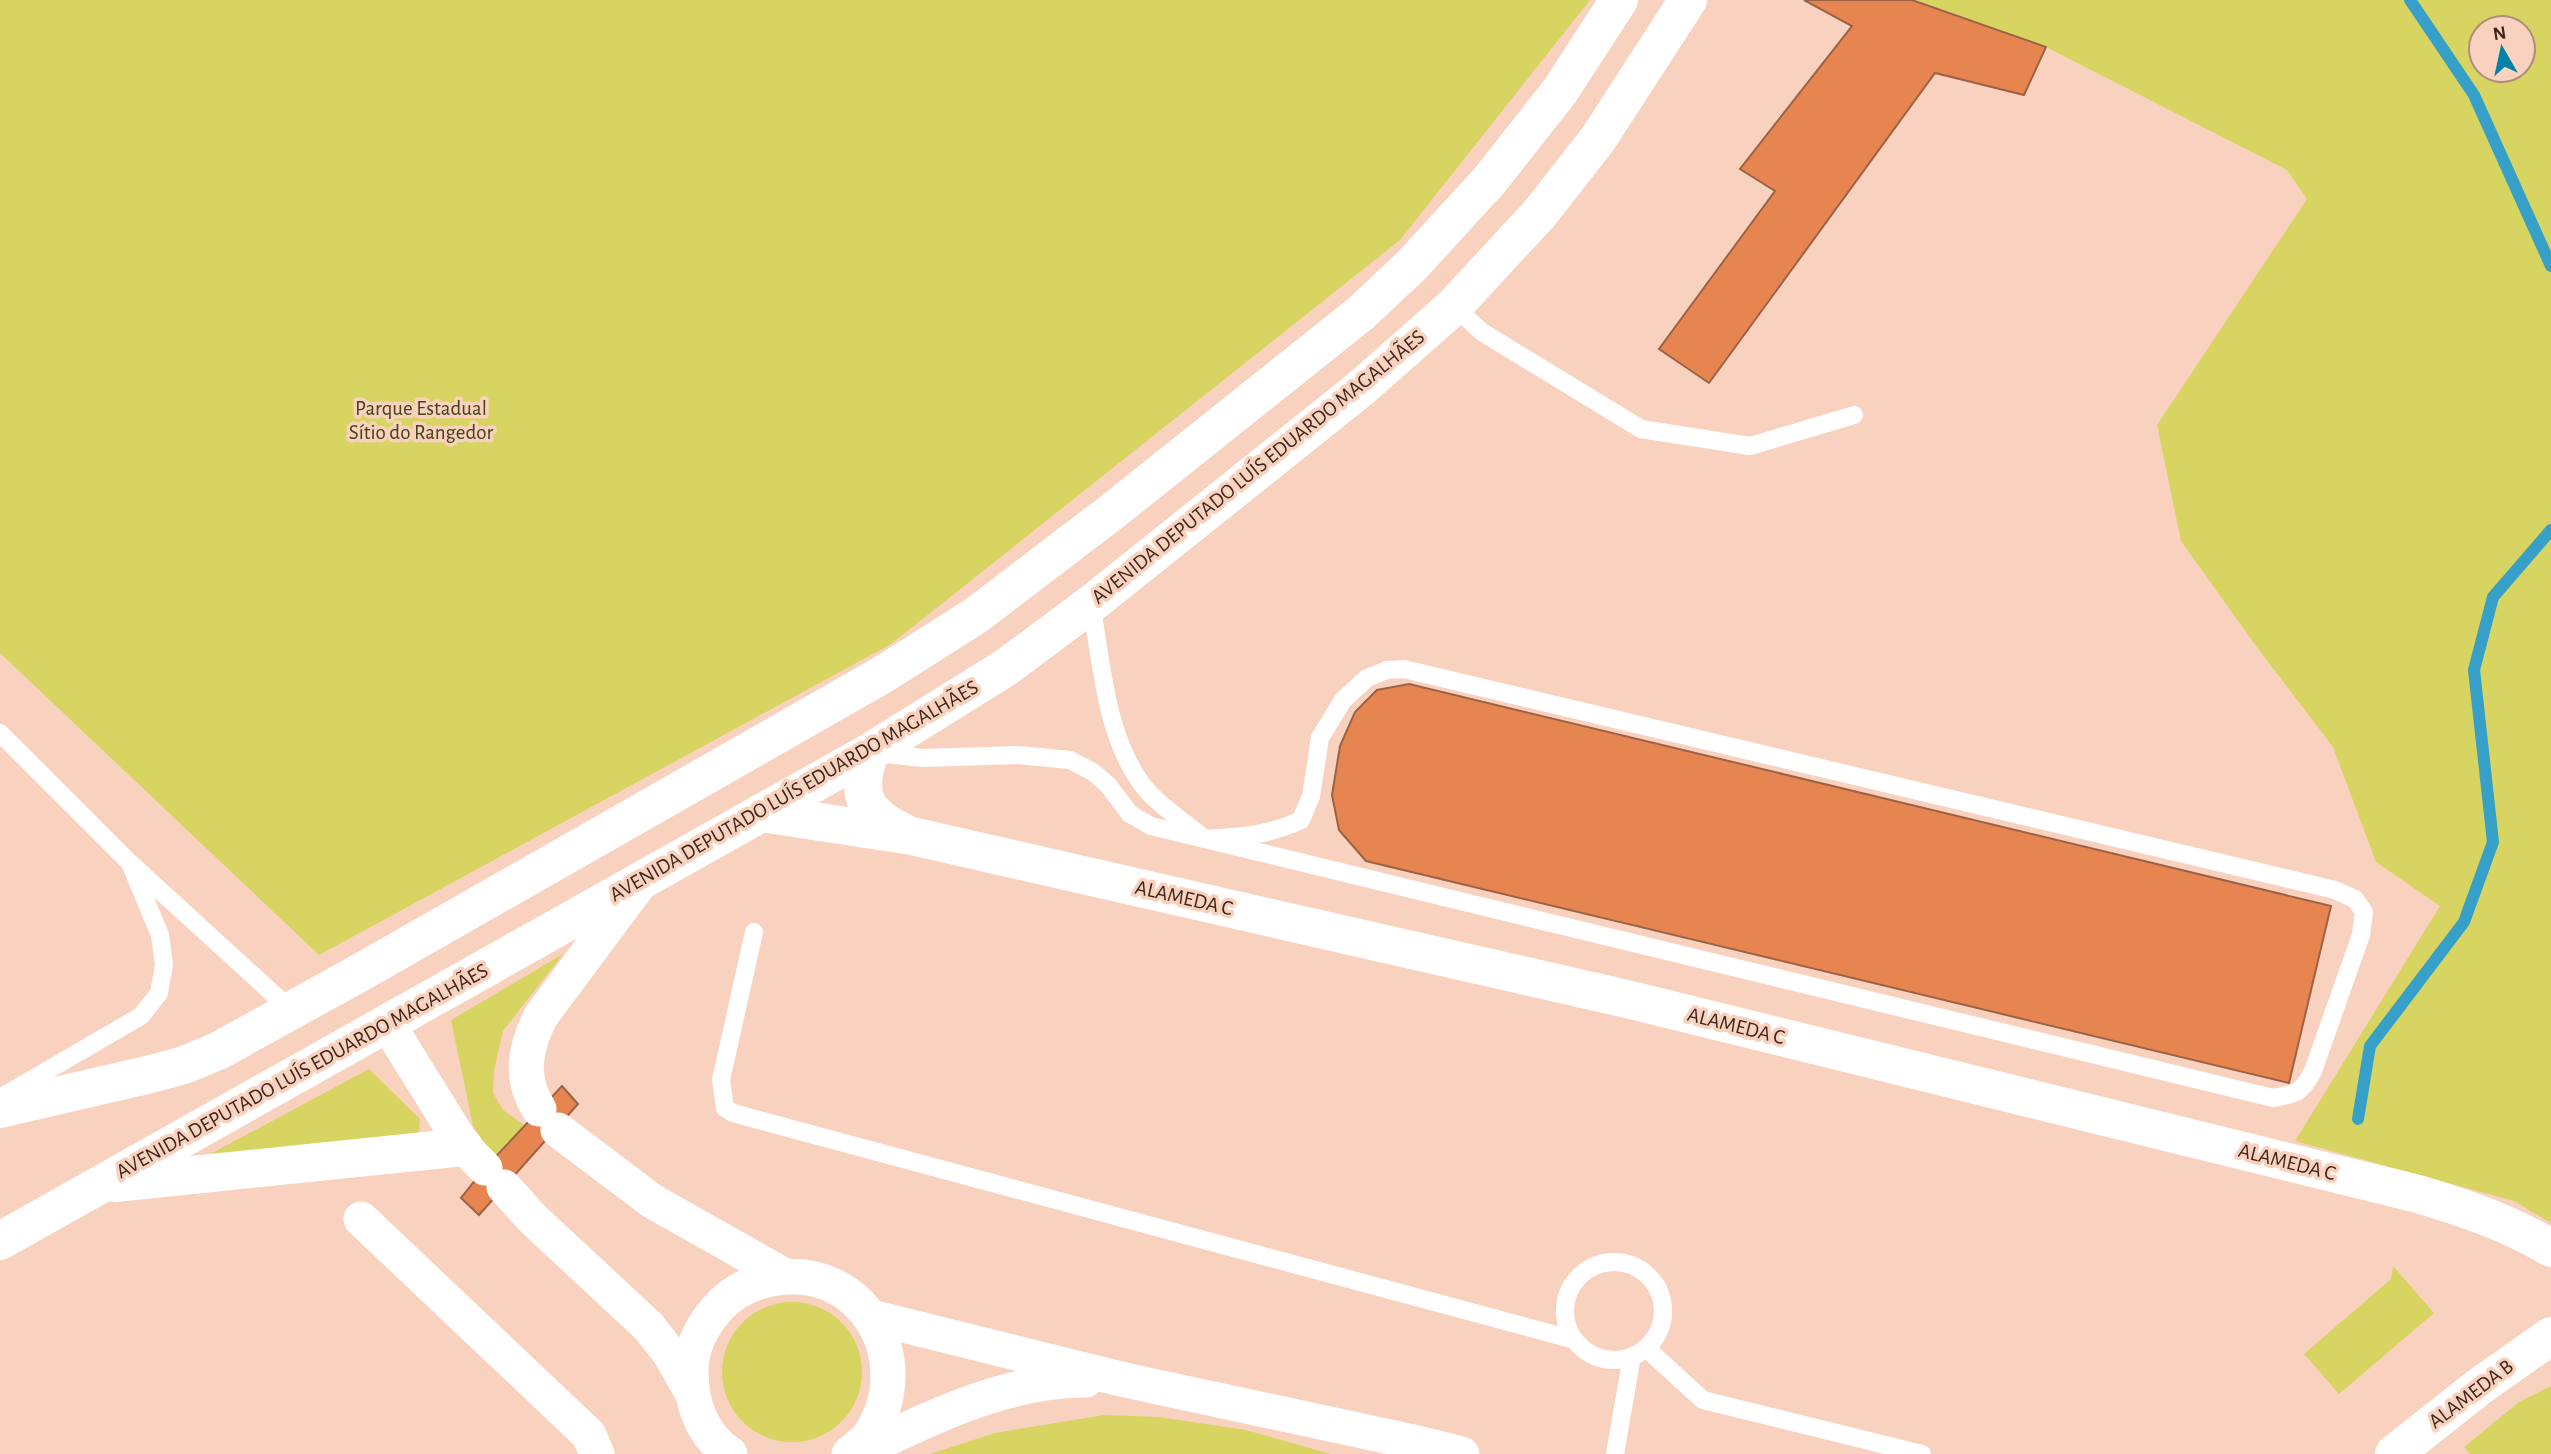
<svg xmlns="http://www.w3.org/2000/svg" width="2551" height="1454" viewBox="0 0 2551 1454" font-family="'Alegreya Sans',sans-serif">
<style>
.green{fill:#d7d461;fill-rule:evenodd}
.lines{fill:none;stroke-linecap:round;stroke-linejoin:round}
.stream{stroke:#37a0c8;stroke-width:12}
.building{fill:#e78551;stroke:#9c6245;stroke-width:2}
.service{stroke:#fff;stroke-width:18}
.minor{stroke:#fff;stroke-width:35}
.tertiary{stroke:#fff;stroke-width:38}
.primary{stroke:#fff;stroke-width:38}
.labels{text-anchor:middle;dominant-baseline:central;stroke-width:7;stroke-linejoin:round;paint-order:stroke}
.park-label{font-size:21px;fill:#454414;stroke:#f9d2bf}
.street-label{font-size:21px;fill:#3f261a;stroke:#f9d2bf}
</style>
<rect width="100%" height="100%" fill="#f9d2bf"/>
<path class="green" d="M 0,0 L 1590,0 L 1400,240 L 891,644 L 319,955 L 0,653 Z
M 1916,0 L 2551,0 L 2551,1223 L 2514,1201 L 2295,1141 L 2440,906 L 2376,862 L 2333,747 L 2256,646 L 2181,541 L 2157,425 L 2307,199 L 2287,170 L 2046,47 ZM 2481,28 L 2523,28 L 2523,70 L 2481,70 Z
M 563,954 L 503,1031 L 494,1070 L 493,1093 L 503,1110 L 524,1125 L 498,1156 L 486,1145 L 473,1126 L 451,1020 Z
M 369,1069 L 420,1119 L 419,1132 L 399,1143 L 188,1166 Z
M 2393,1266 L 2434,1313 L 2339,1394 L 2304,1354 L 2391,1279 Z
M722 1372a70 70 0 1 1 140 0a70 70 0 1 1-140 0Z
M 2551,1386 L 2551,1454 L 2470,1454 L 2464,1447 L 2519,1402 Z
M 1104,1415 L 1159,1417 L 1246,1430 L 1331,1454 L 930,1454 L 995,1433 Z"/>
<g class="lines">
<path class="stream" d="M 2410,0 L 2474,95 L 2551,266
M 2358,1119 L 2370,1046 L 2464,922 L 2493,842 L 2474,670 L 2493,597 L 2551,530"/>
</g>
<path class="building" d="M 1804,0 L 1912,0 L 2046,47 L 2024,95 L 1935,73 L 1709,383 L 1659,349 L 1775,191 L 1740,169 L 1852,26 Z
M 1409,684 L 2331,906 L 2289,1083 L 1366,861 L 1339,830 L 1332,795 L 1340,746 L 1355,712 L 1377,690 Z
M 562,1086 L 578,1104 L 479,1215 L 461,1198 L 485,1168 Z"/>
<g class="lines">
<path class="service" d="M 1454,306 L 1482,332 L 1641,429 L 1750,446 L 1854,415
M 0,733 L 130,863
M 877,753 L 922,758 L 1018,755 L 1070,760 L 1093,772 L 1108,785 L 1130,814 L 1151,826 L 2273,1098 C 2297,1094 2302,1092 2313,1071 L 2361,935 L 2364,912 L 2355,899 L 2335,890 L 1404,669 L 1387,670 L 1367,678 L 1343,700 L 1320,738 L 1311,796 L 1301,820 C 1270,835 1240,837 1205,839 C 1187,824 1153,801 1141,783 C 1105,733 1102,663 1091,604
M 754,932 L 721,1080 L 725,1108 L 733,1113 L 1575,1340
M 5,1095 L 141,1016 L 159,993 L 164,965 L 160,935 L 130,863 L 292,1011
M1565 1311a49 49 0 1 1 98 0a49 49 0 1 1-98 0Z
M 1646,1348 L 1703,1400 L 1922,1454
M 1615,1454 L 1632,1356"/>
<path class="minor" d="M 387,1023 L 464,1147 L 485,1168
M 539,1109 C 519,1078 525,1047 541,1016 L 643,879
M 558,1130 L 652,1201 L 785,1276
M 504,1187 L 533,1219 L 649,1327 L 670,1354 L 691,1391
M 361,1219 L 589,1435 L 597,1454
M 871,1317 L 1125,1380 L 1409,1441
M 730,1454 C 702,1435 691,1404 691,1371 C 691,1347 701,1327 717,1309 C 731,1292 750,1283 771,1279 C 862,1260 920,1361 869,1436 C 864,1443 855,1448 849,1454
M 855,1454 C 928,1419 1004,1380 1086,1380
M 1432,1454 L 1409,1441 L 1462,1454"/>
<path class="tertiary" d="M 870,752 C 854,796 865,815 907,834
M 761,813 L 912,836 L 1631,1000 L 2418,1194 C 2465,1208 2509,1223 2551,1248
M 2394,1454 L 2480,1386 L 2551,1336"/>
<path class="primary" d="M 0,1109 L 151,1074 L 184,1065 L 218,1051 L 363,971 L 882,675 L 975,616 L 1109,514 L 1361,313 L 1411,266 L 1489,181 L 1560,91 L 1619,0
M 115,1183 L 464,1147
M 0,1241 L 870,752 L 1005,668 L 1091,604 L 1360,389 L 1454,306 L 1540,213 L 1598,139 L 1688,0"/>
</g>
<g class="labels">
<g class="park-label">
<text x="421" y="408">Parque Estadual<tspan x="421" dy="24">Sítio do Rangedor</tspan></text>
</g>
<g class="street-label">
<text transform="translate(1258 467) rotate(-39)">AVENIDA DEPUTADO LUÍS EDUARDO MAGALHÃES</text>
<text transform="translate(794 791) rotate(-30)">AVENIDA DEPUTADO LUÍS EDUARDO MAGALHÃES</text>
<text transform="translate(1184 898) rotate(13)">ALAMEDA C</text>
<text transform="translate(1736 1026) rotate(14)">ALAMEDA C</text>
<text transform="translate(302 1071) rotate(-29)">AVENIDA DEPUTADO LUÍS EDUARDO MAGALHÃES</text>
<text transform="translate(2287 1162) rotate(14)">ALAMEDA C</text>
<text transform="translate(2471 1394) rotate(-37)">ALAMEDA B</text>
</g>
</g>
<g transform="translate(2502 49) rotate(351)"><circle r="33" fill="#f9d2bf" stroke="#af8d7d" stroke-width="2"/>
<path d="M0-5L12 26L0 18L-12 26Z" fill="#0581a6"/>
<text y="-10" font-size="19" font-weight="bold" text-anchor="middle" fill="#3f261a">N</text>
</g>
</svg>
